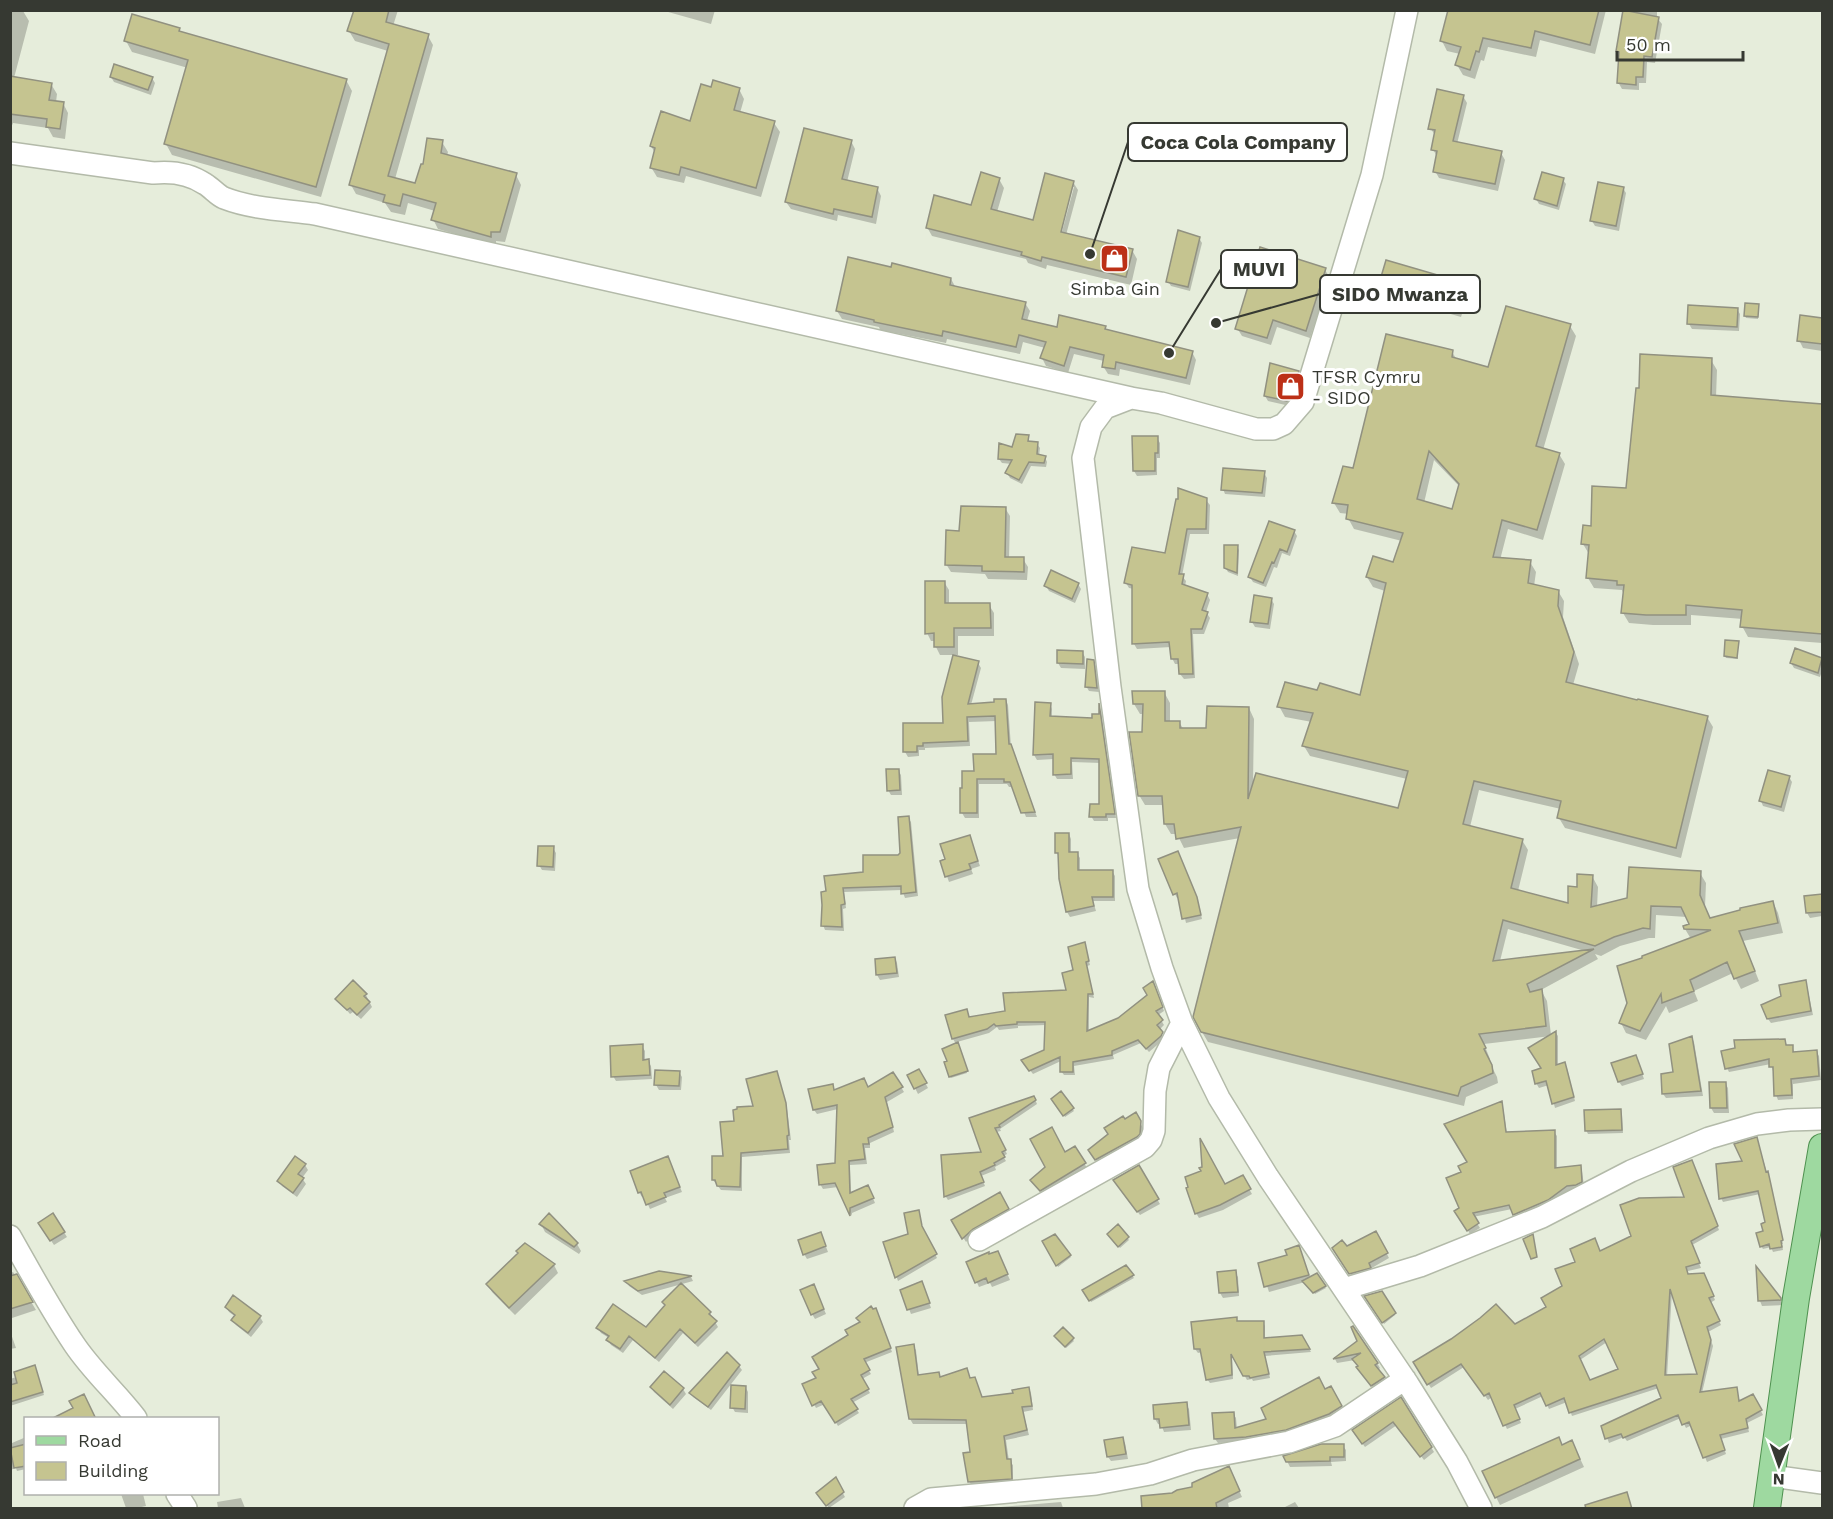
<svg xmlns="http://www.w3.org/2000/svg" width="1833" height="1519" viewBox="0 0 1833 1519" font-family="'Work Sans',sans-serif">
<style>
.shadow{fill:#0003;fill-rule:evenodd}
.building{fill:#c5c490;stroke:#919180;stroke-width:1.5;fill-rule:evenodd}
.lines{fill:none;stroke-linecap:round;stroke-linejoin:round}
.minor-casing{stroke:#b3baa9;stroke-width:24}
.major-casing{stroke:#4f9150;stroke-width:28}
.minor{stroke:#fff;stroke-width:21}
.major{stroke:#9ed9a0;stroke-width:26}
.labels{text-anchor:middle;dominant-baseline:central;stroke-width:6;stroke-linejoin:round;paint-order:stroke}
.poi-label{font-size:18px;fill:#363932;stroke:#fff}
.leader{fill:none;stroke:#363932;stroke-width:2}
.callout-dot{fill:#363932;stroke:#fff;stroke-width:2}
.callout{fill:#fff;stroke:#363932;stroke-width:2}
.callout-label{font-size:20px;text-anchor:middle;font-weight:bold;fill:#363932}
</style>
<rect width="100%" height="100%" fill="#e6eddb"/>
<path class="shadow" d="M 10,10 L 23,11 L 29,21 L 14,78 L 51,84 L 57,94 L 56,102 L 63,103 L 68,113 L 65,139 L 53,137 L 48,128 L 13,123 L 10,130 Z
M 355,10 L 398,10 L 393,26 L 428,36 L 433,45 L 395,179 L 416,185 L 442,142 L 448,152 L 447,156 L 516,175 L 521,185 L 505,242 L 496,241 L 496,246 L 438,229 L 433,219 L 435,211 L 408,203 L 405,215 L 391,212 L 385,203 L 356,194 L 351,185 L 388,51 L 355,41 L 349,31 Z
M 661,10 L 715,10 L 711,24 Z
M 1450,10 L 1606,10 L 1595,54 L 1540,40 L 1536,57 L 1488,47 L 1484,61 L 1481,60 L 1475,79 L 1463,75 L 1457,65 L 1460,54 L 1447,51 L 1442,41 Z
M 1632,10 L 1657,10 L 1657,18 L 1662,24 L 1655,63 L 1647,62 L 1646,83 L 1639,83 L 1639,90 L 1622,89 L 1618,82 L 1621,56 L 1617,51 Z
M 179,30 L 181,33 L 346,80 L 352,91 L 321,197 L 172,155 L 166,144 L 188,68 L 132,52 L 126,41 Z
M 111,77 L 152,78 L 155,83 L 151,95 L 114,82 Z
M 712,89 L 739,89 L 744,99 L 740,113 L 774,123 L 780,132 L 761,197 L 686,176 L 684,183 L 657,177 L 651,167 L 655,153 L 651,146 L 691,123 Z
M 1463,96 L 1467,103 L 1457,144 L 1501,153 L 1505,160 L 1498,191 L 1439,178 L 1435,171 L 1437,157 L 1433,149 L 1436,136 L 1430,128 Z
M 851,141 L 855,149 L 847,182 L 877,188 L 881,196 L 876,224 L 838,215 L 837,221 L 791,209 L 786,202 Z
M 999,179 L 1004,188 L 997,212 L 1034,222 L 1073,182 L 1078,190 L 1066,235 L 1132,250 L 1137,259 L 1131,285 L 1047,265 L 1046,269 L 1028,263 L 1026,259 L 932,236 L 927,227 L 972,206 ZM 1071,187 L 1074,187 L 1060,239 L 1057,239 Z
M 1563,180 L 1566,184 L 1559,210 L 1539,204 L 1536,199 Z
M 1623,188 L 1626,193 L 1619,231 L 1595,226 L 1592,221 Z
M 1199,238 L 1202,243 L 1190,291 L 1171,286 L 1168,281 Z
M 1325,270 L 1330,278 L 1310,338 L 1277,327 L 1271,345 L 1242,336 L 1237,328 Z
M 951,279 L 956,288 L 1025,303 L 1030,311 L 1027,321 L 1058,329 L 1105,327 L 1107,331 L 1192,352 L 1196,360 L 1190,385 L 1120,369 L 1119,376 L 1108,374 L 1103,366 L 1104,361 L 1074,354 L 1068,373 L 1046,366 L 1042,358 L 1045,348 L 1023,342 L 1020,354 L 947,339 L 946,343 L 880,330 L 879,327 L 842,319 L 837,311 Z
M 1464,284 L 1469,292 L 1461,317 L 1385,295 L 1380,287 Z
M 1758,305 L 1758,319 L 1746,318 L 1745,316 Z
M 1737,309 L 1740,314 L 1739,331 L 1692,329 L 1689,324 Z
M 1801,317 L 1822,319 L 1822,351 L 1803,348 L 1799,340 Z
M 1570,326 L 1576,336 L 1543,450 L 1559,454 L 1565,464 L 1543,540 L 1508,529 L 1500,560 L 1530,562 L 1536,572 L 1534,586 L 1558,591 L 1564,601 L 1563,617 L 1579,664 L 1573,685 L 1707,717 L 1713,727 L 1681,858 L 1565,828 L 1559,818 L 1561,809 L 1479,790 L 1470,827 L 1522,840 L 1528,850 L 1518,891 L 1569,905 L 1578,888 L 1592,876 L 1598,887 L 1597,907 L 1629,899 L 1700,873 L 1706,883 L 1705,907 L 1710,920 L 1773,902 L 1778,913 L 1783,933 L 1743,941 L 1759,981 L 1741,989 L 1733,973 L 1694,991 L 1698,1001 L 1669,1013 L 1666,1006 L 1646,1040 L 1626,1033 L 1621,1023 L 1644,959 L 1691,939 L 1685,929 L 1691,925 L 1687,917 L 1656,915 L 1655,938 L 1649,938 L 1620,946 L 1601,956 L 1595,954 L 1598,959 L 1541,990 L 1547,1001 L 1551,1035 L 1556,1033 L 1558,1036 L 1558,1066 L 1565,1064 L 1567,1068 L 1575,1101 L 1555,1108 L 1549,1085 L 1539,1088 L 1536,1083 L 1543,1069 L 1551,1036 L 1484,1044 L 1490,1059 L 1488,1059 L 1497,1077 L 1498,1083 L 1466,1097 L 1464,1106 L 1208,1042 L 1202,1032 L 1240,838 L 1184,848 L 1177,834 L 1171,834 L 1165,824 L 1164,805 L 1145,805 L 1139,795 L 1144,714 L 1140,714 L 1134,704 L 1164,692 L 1170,703 L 1170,722 L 1179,722 L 1184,730 L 1207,730 L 1249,708 L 1254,719 L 1253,784 L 1399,810 L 1407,779 L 1310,756 L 1304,746 L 1312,722 L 1285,717 L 1279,706 L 1318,692 L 1361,697 L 1385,591 L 1373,587 L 1367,577 L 1394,564 L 1402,541 L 1354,529 L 1348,518 L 1349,514 L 1340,513 L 1334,503 L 1354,470 L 1452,352 L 1457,360 L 1489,369 ZM 1434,460 L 1460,487 L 1453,511 L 1424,503 ZM 1508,929 L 1585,951 L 1500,961 Z
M 1711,360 L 1717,370 L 1716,397 L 1822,406 L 1822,643 L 1748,637 L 1742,626 L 1743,619 L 1691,615 L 1691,625 L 1653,625 L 1629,623 L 1623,613 L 1624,595 L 1622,590 L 1594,588 L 1588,578 L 1589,554 L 1583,544 L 1592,527 L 1628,489 Z
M 1298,372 L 1301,377 L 1294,401 L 1290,406 L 1268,401 L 1265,396 Z
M 1028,436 L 1030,443 L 1037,444 L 1040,448 L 1039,456 L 1045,457 L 1047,462 L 1046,467 L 1031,466 L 1022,484 L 1010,478 L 1007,473 L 1012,464 L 1002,463 L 999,459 Z
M 1157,438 L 1160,443 L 1160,458 L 1157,458 L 1157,475 L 1137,476 L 1134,471 Z
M 1264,473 L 1267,478 L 1265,497 L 1225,494 L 1223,489 Z
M 1206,500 L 1210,505 L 1209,534 L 1190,534 L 1182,576 L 1186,581 L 1185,586 L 1207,594 L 1210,600 L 1206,612 L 1210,618 L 1204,634 L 1193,634 L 1195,678 L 1184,679 L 1180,674 L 1180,664 L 1175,664 L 1172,658 L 1171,647 L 1137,649 L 1134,644 L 1134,589 L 1129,588 L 1126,583 L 1166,555 Z
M 1005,508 L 1010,516 L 1009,559 L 1023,559 L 1028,567 L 1027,580 L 988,579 L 985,574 L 951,572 L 946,564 L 961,532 Z
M 1294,531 L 1297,536 L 1290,556 L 1282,553 L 1277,568 L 1274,567 L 1266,587 L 1253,582 L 1250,577 Z
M 1237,546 L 1239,550 L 1238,576 L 1228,572 L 1225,567 Z
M 944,582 L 949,590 L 949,605 L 989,605 L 994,613 L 994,636 L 958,636 L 958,655 L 940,655 L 936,647 L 936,641 L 931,641 L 927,633 Z
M 1078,584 L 1081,589 L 1075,603 L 1049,591 L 1046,586 Z
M 1271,599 L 1274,604 L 1270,629 L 1255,627 L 1252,622 Z
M 1738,642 L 1738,659 L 1726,658 L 1725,656 Z
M 1796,650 L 1822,659 L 1822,671 L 1820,677 L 1794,668 L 1791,663 Z
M 1082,652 L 1085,657 L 1085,669 L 1061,668 L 1058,663 Z
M 1093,661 L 1096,666 L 1099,692 L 1089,691 L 1086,686 Z
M 978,663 L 981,668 L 971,705 L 996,704 L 1006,700 L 1008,705 L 1011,747 L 1037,817 L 1026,817 L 1014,787 L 1009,787 L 1007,784 L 979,784 L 979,818 L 965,818 L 962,813 L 962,790 L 963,790 L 975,772 L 998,756 L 997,721 L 969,722 L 970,746 L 925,748 L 925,750 L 919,750 L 919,756 L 908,757 L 905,752 L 945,724 Z
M 1050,704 L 1052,709 L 1052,718 L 1093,719 L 1100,715 L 1101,710 L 1116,818 L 1108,818 L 1108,821 L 1094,821 L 1091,816 L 1101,805 L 1101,763 L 1072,762 L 1073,779 L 1057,779 L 1054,774 L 1054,759 L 1037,760 L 1034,755 Z
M 898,770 L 901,775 L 902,795 L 891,795 L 888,790 Z
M 1789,777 L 1792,782 L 1784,812 L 1763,806 L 1761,801 Z
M 908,818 L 911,822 L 918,896 L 905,898 L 902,890 L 844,892 L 846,908 L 843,909 L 844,931 L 825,930 L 823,925 L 828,893 L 899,856 L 901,854 Z
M 1069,834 L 1071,839 L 1071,853 L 1077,853 L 1080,858 L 1080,872 L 1112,871 L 1115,876 L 1115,901 L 1093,901 L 1096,911 L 1070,917 L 1067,912 L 1060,859 L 1057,853 Z
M 969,836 L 980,866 L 971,869 L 973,874 L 949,882 L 942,862 L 947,860 Z
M 553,848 L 556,853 L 555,871 L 542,870 L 539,865 Z
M 1179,857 L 1198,902 L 1202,919 L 1186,923 L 1180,897 L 1177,898 L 1175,894 L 1160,860 Z
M 1822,896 L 1822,916 L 1810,918 L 1807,913 L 1806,897 Z
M 1084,944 L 1090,965 L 1087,966 L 1094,998 L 1089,997 L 1089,1032 L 1118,1019 L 1149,995 L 1155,987 L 1164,1011 L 1158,1015 L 1164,1025 L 1159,1030 L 1164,1038 L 1163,1040 L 1149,1052 L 1141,1043 L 1113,1055 L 1114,1059 L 1074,1066 L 1075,1075 L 1064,1075 L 1061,1071 L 1061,1061 L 1033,1074 L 1025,1064 L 1045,1051 L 1046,1025 L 1018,1026 L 1018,1028 L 999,1030 L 997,1027 L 989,1033 L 957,1042 L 967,1073 L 951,1078 L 950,1077 L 956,1044 L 953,1039 L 969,1019 L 1007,1012 L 1068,992 Z
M 895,958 L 897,963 L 899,977 L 880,980 L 877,975 Z
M 1805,982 L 1807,986 L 1813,1015 L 1771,1023 L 1768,1019 L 1783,997 Z
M 366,995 L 372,1007 L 361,1019 L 353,1012 L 350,1014 L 337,999 Z
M 1692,1038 L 1694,1042 L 1703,1096 L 1666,1098 L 1663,1094 L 1663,1076 L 1675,1074 Z
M 1785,1041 L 1787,1045 L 1792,1047 L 1795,1053 L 1816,1052 L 1819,1056 L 1821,1080 L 1793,1084 L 1793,1099 L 1778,1100 L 1776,1095 L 1773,1071 L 1771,1064 L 1729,1072 L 1727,1068 Z
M 642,1046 L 645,1051 L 645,1061 L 648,1061 L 651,1066 L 652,1079 L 616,1081 L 613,1076 Z
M 1638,1062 L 1644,1079 L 1622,1086 L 1619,1082 Z
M 919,1071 L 928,1088 L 918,1094 L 909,1076 Z
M 656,1072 L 679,1072 L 682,1077 L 681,1090 L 659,1090 L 656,1085 Z
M 777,1073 L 787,1109 L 791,1140 L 789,1140 L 790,1153 L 742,1157 L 742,1191 L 721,1190 L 713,1180 L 724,1158 L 735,1123 L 755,1107 Z
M 893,1074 L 904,1092 L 887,1102 L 894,1132 L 870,1143 L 870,1148 L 865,1148 L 867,1164 L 850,1165 L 851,1194 L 870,1191 L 875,1203 L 852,1213 L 852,1216 L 838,1187 L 823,1189 L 820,1184 L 836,1164 L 838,1109 L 817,1114 L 814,1110 L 832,1086 L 835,1091 L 868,1089 Z
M 1725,1083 L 1728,1088 L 1729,1113 L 1714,1113 L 1711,1108 Z
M 1061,1093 L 1074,1111 L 1065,1117 L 1053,1100 Z
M 1034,1097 L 1037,1104 L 1000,1129 L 1001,1131 L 996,1132 L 1007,1154 L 1003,1156 L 1006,1161 L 995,1167 L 996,1170 L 981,1176 L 985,1186 L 948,1200 L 946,1197 L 942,1157 L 983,1153 L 971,1119 Z
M 1501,1103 L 1503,1107 L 1507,1134 L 1554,1132 L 1557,1136 L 1557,1169 L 1580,1167 L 1582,1171 L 1584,1186 L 1578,1189 L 1569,1190 L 1550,1203 L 1516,1218 L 1512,1209 L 1473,1217 L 1480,1228 L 1470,1234 L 1456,1211 L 1461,1208 L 1463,1173 Z
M 1620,1111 L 1622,1115 L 1623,1133 L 1588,1134 L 1586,1130 Z
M 1135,1114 L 1143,1128 L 1142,1139 L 1099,1164 L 1092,1155 L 1124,1121 Z
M 1758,1142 L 1767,1173 L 1769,1176 L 1783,1244 L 1782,1244 L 1783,1250 L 1773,1252 L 1771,1247 L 1763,1249 L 1761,1246 L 1766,1223 L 1760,1194 L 1723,1202 L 1721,1198 Z
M 1075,1148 L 1087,1168 L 1043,1195 L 1032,1180 Z
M 670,1162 L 682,1192 L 665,1198 L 667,1202 L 650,1209 L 644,1196 L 642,1197 L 639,1192 Z
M 305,1165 L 308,1170 L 302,1178 L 306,1184 L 297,1197 L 282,1186 L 279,1181 Z
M 1693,1166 L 1719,1230 L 1692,1245 L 1701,1268 L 1688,1271 L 1688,1275 L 1706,1279 L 1715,1300 L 1710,1303 L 1721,1325 L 1708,1332 L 1713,1346 L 1702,1393 L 1736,1389 L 1740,1402 L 1753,1396 L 1763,1415 L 1747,1423 L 1749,1432 L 1721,1439 L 1726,1454 L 1707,1462 L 1692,1425 L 1686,1428 L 1681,1418 L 1627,1441 L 1624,1437 L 1609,1443 L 1603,1427 L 1663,1398 L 1659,1388 L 1572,1416 L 1567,1402 L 1549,1409 L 1543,1396 L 1515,1409 L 1521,1423 L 1507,1429 L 1492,1397 L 1488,1400 L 1464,1367 L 1431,1388 L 1415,1362 L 1515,1326 L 1548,1307 L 1564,1287 L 1600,1253 L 1633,1236 L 1686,1198 ZM 1672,1290 L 1699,1376 L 1667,1377 ZM 1607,1342 L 1621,1370 L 1590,1382 L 1580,1360 Z
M 1138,1167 L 1160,1204 L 1140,1215 L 1117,1184 Z
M 1242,1177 L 1252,1194 L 1223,1210 L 1199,1218 L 1196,1213 L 1225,1186 Z
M 999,1194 L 1010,1214 L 975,1234 L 966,1242 L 953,1221 Z
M 918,1212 L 923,1230 L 937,1258 L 898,1281 L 885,1243 L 910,1236 Z
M 53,1215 L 67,1237 L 54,1245 L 40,1224 Z
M 541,1224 L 577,1244 L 581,1251 L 579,1254 L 545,1232 Z
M 1118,1226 L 1129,1240 L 1120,1248 L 1110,1236 Z
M 1376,1233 L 1389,1258 L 1370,1269 L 1372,1273 L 1353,1278 L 1336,1253 Z
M 1055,1236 L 1071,1257 L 1058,1267 L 1044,1242 Z
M 823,1239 L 828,1252 L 807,1259 L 804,1254 Z
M 1301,1252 L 1310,1278 L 1317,1275 L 1326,1288 L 1315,1294 L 1305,1282 L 1269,1292 L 1260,1264 Z
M 1000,1258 L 1010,1280 L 992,1287 L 990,1283 L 979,1287 L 968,1263 Z
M 554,1265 L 558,1273 L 515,1315 L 492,1292 L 488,1284 Z
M 1125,1267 L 1134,1278 L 1091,1302 L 1084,1290 Z
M 1758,1271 L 1780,1298 L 1783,1305 L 1762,1306 L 1760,1301 Z
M 13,1272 L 36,1310 L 12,1318 L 10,1315 L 10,1273 Z
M 660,1272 L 691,1277 L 693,1281 L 642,1295 L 629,1286 L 627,1282 Z
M 1235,1272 L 1238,1277 L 1239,1296 L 1223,1298 L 1220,1293 Z
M 922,1282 L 931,1308 L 911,1314 L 909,1309 Z
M 681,1285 L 710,1313 L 718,1327 L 698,1347 L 683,1333 L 659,1362 L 633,1340 L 623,1353 L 611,1345 L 608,1340 L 609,1338 L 601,1333 L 598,1328 L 646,1329 Z
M 816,1291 L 826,1314 L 815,1319 L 812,1314 Z
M 1382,1292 L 1395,1315 L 1384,1324 L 1366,1297 Z
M 226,1307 L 260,1317 L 263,1322 L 251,1337 L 236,1325 L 233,1320 L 236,1317 L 229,1312 Z
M 878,1314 L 892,1352 L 864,1363 L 871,1374 L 862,1379 L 870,1393 L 852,1403 L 859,1413 L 838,1426 L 825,1404 L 816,1408 L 804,1385 L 818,1379 L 821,1369 L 850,1336 Z
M 1236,1319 L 1238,1322 L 1263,1322 L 1265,1326 L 1265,1339 L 1302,1336 L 1311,1352 L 1265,1356 L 1270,1378 L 1253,1381 L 1252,1379 L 1247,1380 L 1232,1353 L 1233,1379 L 1210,1383 L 1207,1379 L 1202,1352 L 1198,1353 L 1195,1349 Z
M 1063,1329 L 1074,1341 L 1066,1348 L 1057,1338 Z
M 10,1331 L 16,1348 L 10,1349 Z
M 1358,1342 L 1377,1363 L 1380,1368 L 1378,1370 L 1387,1382 L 1375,1390 L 1361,1372 L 1355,1360 L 1337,1363 L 1335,1359 Z
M 913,1346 L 916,1350 L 919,1377 L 941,1378 L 966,1370 L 982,1398 L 1015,1394 L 1029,1389 L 1031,1393 L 1033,1410 L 1023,1412 L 1029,1435 L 1006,1440 L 1009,1461 L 1013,1465 L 1013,1483 L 972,1486 L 969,1481 L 971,1453 L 968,1424 L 913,1424 L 910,1419 Z
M 739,1366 L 742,1370 L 711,1410 L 693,1397 L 691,1393 Z
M 36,1371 L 44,1395 L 10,1406 L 10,1379 Z
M 664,1373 L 683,1389 L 686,1394 L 673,1409 L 654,1392 L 651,1387 Z
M 746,1388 L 748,1392 L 748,1413 L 735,1412 L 732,1407 Z
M 1331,1388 L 1344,1411 L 1332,1419 L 1289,1434 L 1249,1441 L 1218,1443 L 1215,1439 L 1233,1413 L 1236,1418 L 1237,1429 L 1269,1420 Z
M 1401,1399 L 1434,1452 L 1424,1460 L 1397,1425 L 1365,1447 L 1356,1435 Z
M 1186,1404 L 1189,1409 L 1191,1430 L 1164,1432 L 1161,1424 L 1158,1424 L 1155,1419 Z
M 26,1437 L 26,1469 L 17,1471 L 16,1468 L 10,1470 L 10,1438 L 12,1443 Z
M 1122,1439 L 1125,1443 L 1128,1459 L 1111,1461 L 1108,1457 Z
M 1343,1446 L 1346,1450 L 1346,1461 L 1331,1462 L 1332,1466 L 1290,1467 L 1285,1457 Z
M 1562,1446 L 1576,1450 L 1584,1467 L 1500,1505 L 1496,1497 Z
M 1231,1473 L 1242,1497 L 1228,1503 L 1229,1508 L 1134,1508 L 1144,1508 Z
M 835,1479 L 845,1497 L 829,1508 L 820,1497 Z
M 121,1494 L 143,1494 L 146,1506 L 137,1508 L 126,1508 Z
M 241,1498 L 245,1508 L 218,1508 L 217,1502 Z
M 1061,1502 L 1063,1508 L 989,1508 Z
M 1295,1502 L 1299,1508 L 1283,1508 Z"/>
<path class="building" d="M 354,10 L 389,10 L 386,22 L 429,34 L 388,176 L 415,183 L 421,164 L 423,164 L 427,138 L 443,140 L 441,153 L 517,173 L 500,232 L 491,232 L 491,237 L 431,220 L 436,203 L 403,194 L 400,206 L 383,202 L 385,195 L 349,185 L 389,44 L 347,31 Z
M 1448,10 L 1599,10 L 1590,45 L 1535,31 L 1531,48 L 1483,38 L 1479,52 L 1476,51 L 1470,70 L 1455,65 L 1461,47 L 1440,41 Z
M 1623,10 L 1659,17 L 1652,57 L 1644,56 L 1643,77 L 1636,77 L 1636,85 L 1617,83 L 1619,52 L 1616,51 Z
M 132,14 L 180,28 L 179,31 L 347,79 L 316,187 L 164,144 L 188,60 L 124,41 Z
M 114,64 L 153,77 L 148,90 L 110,77 Z
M 10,76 L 52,83 L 49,100 L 64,102 L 60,129 L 46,127 L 47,119 L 10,114 Z
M 713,80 L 740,88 L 734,110 L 775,121 L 756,188 L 681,167 L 679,175 L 650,168 L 655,148 L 650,146 L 661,111 L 690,121 L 701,84 L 711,87 Z
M 1437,89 L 1464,95 L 1453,141 L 1502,151 L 1495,184 L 1433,172 L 1437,151 L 1431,150 L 1435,130 L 1428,129 Z
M 804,128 L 852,140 L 842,179 L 878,187 L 872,217 L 834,209 L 833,214 L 785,202 Z
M 981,172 L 1000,178 L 991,209 L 1033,220 L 1045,173 L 1074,181 L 1061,232 L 1133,249 L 1126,277 L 1042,257 L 1041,261 L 1021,255 L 1022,252 L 926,228 L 934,195 L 971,205 Z
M 1542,172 L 1564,178 L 1557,206 L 1534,199 Z
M 1598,182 L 1624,187 L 1616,226 L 1590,221 Z
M 1178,230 L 1200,237 L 1188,287 L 1166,282 Z
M 1260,247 L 1326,268 L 1306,331 L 1273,320 L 1267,338 L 1235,329 Z
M 848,257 L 891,267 L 892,263 L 951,278 L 950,285 L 1026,302 L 1022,319 L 1057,327 L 1059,315 L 1106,326 L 1105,329 L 1193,351 L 1186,378 L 1116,362 L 1115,369 L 1102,367 L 1104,355 L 1070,347 L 1064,366 L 1040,358 L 1046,342 L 1019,335 L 1016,347 L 943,331 L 942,336 L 874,322 L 874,320 L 836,311 Z
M 1386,260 L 1465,283 L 1457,309 L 1378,287 Z
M 1745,303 L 1759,304 L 1758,317 L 1744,316 Z
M 1688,305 L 1738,308 L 1737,327 L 1687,324 Z
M 1506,306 L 1571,324 L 1536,446 L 1560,453 L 1537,530 L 1502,520 L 1493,557 L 1531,560 L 1528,583 L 1559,590 L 1558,606 L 1574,652 L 1566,682 L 1637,700 L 1638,699 L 1708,716 L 1676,848 L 1557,818 L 1561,801 L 1474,781 L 1463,824 L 1523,839 L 1511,888 L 1568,903 L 1568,886 L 1577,887 L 1577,874 L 1593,875 L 1591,907 L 1627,898 L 1629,867 L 1701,871 L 1700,895 L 1710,918 L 1740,910 L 1740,908 L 1773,901 L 1778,923 L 1739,931 L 1755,971 L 1734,979 L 1727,962 L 1690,980 L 1694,991 L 1662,1003 L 1661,994 L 1640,1031 L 1619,1023 L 1627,1003 L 1617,966 L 1642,958 L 1642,956 L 1711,930 L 1684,929 L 1683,926 L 1689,924 L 1681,907 L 1651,906 L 1650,929 L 1643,928 L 1614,937 L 1595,946 L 1503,920 L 1493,961 L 1594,949 L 1527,984 L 1530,992 L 1542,989 L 1546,1026 L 1479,1034 L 1486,1048 L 1484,1049 L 1492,1065 L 1493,1073 L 1461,1087 L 1458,1096 L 1201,1032 L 1193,1017 L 1241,827 L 1176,839 L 1174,824 L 1164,824 L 1162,796 L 1138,796 L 1129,732 L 1142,732 L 1143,704 L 1133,704 L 1132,691 L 1165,691 L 1165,721 L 1180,721 L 1180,728 L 1206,728 L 1207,706 L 1249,707 L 1248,799 L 1256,773 L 1398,808 L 1408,771 L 1302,746 L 1313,713 L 1277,707 L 1285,682 L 1317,690 L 1320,683 L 1360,695 L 1386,583 L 1366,577 L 1373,556 L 1393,562 L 1403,533 L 1346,519 L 1348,505 L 1332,503 L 1343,466 L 1353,468 L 1386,334 L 1453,350 L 1452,357 L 1488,367 ZM 1429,451 L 1459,484 L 1452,509 L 1417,499 Z
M 1800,315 L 1822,318 L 1822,344 L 1797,341 Z
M 1640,354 L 1712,358 L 1711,395 L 1822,404 L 1822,634 L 1740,627 L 1742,610 L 1686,605 L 1686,615 L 1646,615 L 1621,613 L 1624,585 L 1617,585 L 1617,581 L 1586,578 L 1589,545 L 1581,544 L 1583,525 L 1591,526 L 1592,486 L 1626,488 L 1636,388 L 1639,388 Z
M 1270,363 L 1299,371 L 1292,396 L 1287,401 L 1264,396 Z
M 1016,434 L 1029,435 L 1028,441 L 1038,442 L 1037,454 L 1046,456 L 1044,463 L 1029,462 L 1019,480 L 1005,473 L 1012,460 L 998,459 L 999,443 L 1012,447 Z
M 1132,436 L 1158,436 L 1158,453 L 1155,453 L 1155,471 L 1133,471 Z
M 1223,468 L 1265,471 L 1262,493 L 1221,490 Z
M 1178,488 L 1207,498 L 1206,529 L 1187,529 L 1179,574 L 1184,574 L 1182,584 L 1208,593 L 1202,610 L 1208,612 L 1202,629 L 1191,629 L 1193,674 L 1179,674 L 1178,659 L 1171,659 L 1169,642 L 1132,644 L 1132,585 L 1124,583 L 1132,547 L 1165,553 L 1176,499 L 1178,499 Z
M 961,506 L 1006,507 L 1005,557 L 1024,557 L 1024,572 L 982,571 L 982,566 L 945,565 L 946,530 L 959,531 Z
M 1269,521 L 1295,530 L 1287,552 L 1280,549 L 1274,563 L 1272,562 L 1263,583 L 1248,577 Z
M 1224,545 L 1238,545 L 1237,573 L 1224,568 Z
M 1051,570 L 1079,583 L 1072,599 L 1044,586 Z
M 925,581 L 945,581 L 945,603 L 990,603 L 991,628 L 954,628 L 954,647 L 934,647 L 934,633 L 925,634 Z
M 1254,595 L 1272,598 L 1268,624 L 1250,622 Z
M 1725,640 L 1739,641 L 1737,658 L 1724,656 Z
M 1795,648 L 1822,658 L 1818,673 L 1790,663 Z
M 1057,650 L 1083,651 L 1083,664 L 1057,663 Z
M 953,655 L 979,661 L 968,704 L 994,702 L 994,699 L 1006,699 L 1009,744 L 1011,744 L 1035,812 L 1021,813 L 1010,782 L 1004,782 L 1004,779 L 977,779 L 977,813 L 960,813 L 960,788 L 962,788 L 962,771 L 974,771 L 973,754 L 996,754 L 995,716 L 967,717 L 968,741 L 923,743 L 923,746 L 917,746 L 917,752 L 903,752 L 903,723 L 943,723 L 942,697 Z
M 1087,659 L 1094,660 L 1097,688 L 1085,687 Z
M 1035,702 L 1051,703 L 1050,716 L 1092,718 L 1092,714 L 1099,714 L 1099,703 L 1115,814 L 1106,814 L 1106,817 L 1089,817 L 1090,804 L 1099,804 L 1099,759 L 1071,758 L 1071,774 L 1053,775 L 1053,754 L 1033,755 Z
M 886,769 L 899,769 L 900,790 L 887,791 Z
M 1768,770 L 1790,776 L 1781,807 L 1759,801 Z
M 909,816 L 916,892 L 901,894 L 901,886 L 843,888 L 845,904 L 841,905 L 842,927 L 821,926 L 822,905 L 821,892 L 826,891 L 824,876 L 863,872 L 863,855 L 898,855 L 900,853 L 898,817 Z
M 1055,833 L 1069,833 L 1069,852 L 1078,852 L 1078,870 L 1113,870 L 1113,897 L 1092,897 L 1094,906 L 1066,912 L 1059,879 L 1058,853 L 1055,853 Z
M 970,835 L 978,861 L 969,864 L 971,869 L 945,877 L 940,861 L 945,859 L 940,844 Z
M 538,846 L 554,846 L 553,867 L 537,866 Z
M 1178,851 L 1197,897 L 1201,915 L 1182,919 L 1177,893 L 1173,895 L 1158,859 Z
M 1822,894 L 1822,912 L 1806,913 L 1804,896 Z
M 1085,942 L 1089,961 L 1086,962 L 1093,994 L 1088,994 L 1087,1031 L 1118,1018 L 1147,995 L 1143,988 L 1153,981 L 1163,1007 L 1156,1011 L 1163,1020 L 1157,1025 L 1163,1032 L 1161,1036 L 1146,1049 L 1138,1040 L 1112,1051 L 1112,1055 L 1073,1062 L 1073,1072 L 1060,1072 L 1060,1057 L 1029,1071 L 1021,1060 L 1044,1050 L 1045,1022 L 1017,1022 L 1017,1024 L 996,1026 L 994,1024 L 987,1029 L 952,1039 L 945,1015 L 967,1009 L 969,1017 L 1005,1011 L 1003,993 L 1066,990 L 1062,973 L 1073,970 L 1068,947 Z
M 895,957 L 897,973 L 876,975 L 875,959 Z
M 353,980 L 367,994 L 364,996 L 370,1002 L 357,1015 L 350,1008 L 347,1010 L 335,999 Z
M 1806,980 L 1811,1011 L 1767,1019 L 1761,1005 L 1781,996 L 1779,985 Z
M 1556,1031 L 1556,1065 L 1565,1062 L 1574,1097 L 1552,1104 L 1546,1081 L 1535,1084 L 1532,1071 L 1541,1068 L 1528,1048 Z
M 1692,1036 L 1701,1091 L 1662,1094 L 1661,1074 L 1673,1072 L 1669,1044 Z
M 1785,1039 L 1786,1045 L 1793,1045 L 1793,1052 L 1817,1050 L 1819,1076 L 1791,1079 L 1792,1095 L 1774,1096 L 1773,1067 L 1769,1067 L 1769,1059 L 1725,1069 L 1721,1051 L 1735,1048 L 1734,1040 Z
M 958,1042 L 968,1071 L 949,1077 L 944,1062 L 947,1061 L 942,1049 Z
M 643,1044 L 643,1060 L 649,1059 L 650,1075 L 611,1077 L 610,1046 Z
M 1636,1055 L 1643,1074 L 1618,1082 L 1611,1063 Z
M 919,1069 L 927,1083 L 914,1089 L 907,1075 Z
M 655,1070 L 680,1071 L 679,1086 L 654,1085 Z
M 777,1071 L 786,1103 L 789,1135 L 787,1136 L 788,1149 L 741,1153 L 740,1187 L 717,1186 L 715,1180 L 712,1180 L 712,1156 L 723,1156 L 720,1122 L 734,1121 L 733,1110 L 737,1109 L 737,1107 L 753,1106 L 746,1079 Z
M 893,1072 L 903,1087 L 885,1097 L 893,1127 L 868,1138 L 869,1144 L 863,1144 L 865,1159 L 849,1161 L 850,1193 L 868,1185 L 874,1198 L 850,1208 L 850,1216 L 835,1183 L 819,1185 L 817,1165 L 835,1163 L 837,1105 L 813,1110 L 808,1089 L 833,1084 L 834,1090 L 864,1078 L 868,1087 Z
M 1709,1082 L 1726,1082 L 1727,1108 L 1710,1108 Z
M 1061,1091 L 1074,1108 L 1063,1116 L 1051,1099 Z
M 1034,1096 L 1036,1100 L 999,1125 L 1000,1127 L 995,1128 L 1006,1150 L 1002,1152 L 1005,1157 L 994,1163 L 995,1165 L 980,1172 L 984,1182 L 944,1197 L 941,1155 L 981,1152 L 969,1118 Z
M 1502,1101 L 1506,1132 L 1555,1130 L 1555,1168 L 1581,1165 L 1582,1182 L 1576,1185 L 1567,1186 L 1548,1200 L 1513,1215 L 1509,1205 L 1473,1213 L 1479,1223 L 1467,1231 L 1454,1211 L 1459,1208 L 1446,1178 L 1461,1172 L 1458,1166 L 1467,1162 L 1444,1124 Z
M 1621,1109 L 1622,1130 L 1585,1131 L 1584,1110 Z
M 1136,1112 L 1141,1121 L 1140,1134 L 1137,1137 L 1095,1160 L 1088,1150 L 1108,1134 L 1104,1128 L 1123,1116 L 1125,1119 Z
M 1052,1127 L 1065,1152 L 1075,1146 L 1086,1163 L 1040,1191 L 1030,1180 L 1045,1167 L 1030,1139 Z
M 1757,1137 L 1766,1172 L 1768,1171 L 1783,1240 L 1781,1241 L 1782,1247 L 1770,1249 L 1769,1244 L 1760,1247 L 1756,1233 L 1763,1231 L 1761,1224 L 1765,1222 L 1758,1191 L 1719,1199 L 1716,1164 L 1742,1161 L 1734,1144 Z
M 1200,1138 L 1225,1184 L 1243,1175 L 1251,1189 L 1220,1205 L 1195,1214 L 1186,1188 L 1188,1187 L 1185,1177 L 1201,1171 L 1199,1168 L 1202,1167 Z
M 295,1156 L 306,1164 L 298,1174 L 304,1178 L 293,1193 L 277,1181 Z
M 668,1156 L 680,1187 L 664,1193 L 666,1197 L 646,1205 L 641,1192 L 638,1193 L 630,1171 Z
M 1692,1160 L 1718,1226 L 1691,1241 L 1700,1263 L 1686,1267 L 1688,1274 L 1704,1273 L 1714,1296 L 1709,1298 L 1720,1321 L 1707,1327 L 1711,1340 L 1700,1392 L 1737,1387 L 1739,1401 L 1753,1394 L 1762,1410 L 1746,1419 L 1748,1428 L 1720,1435 L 1725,1450 L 1703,1458 L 1689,1422 L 1682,1425 L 1678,1415 L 1623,1438 L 1621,1434 L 1605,1439 L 1601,1426 L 1661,1398 L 1656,1385 L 1569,1413 L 1564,1398 L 1546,1406 L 1540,1393 L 1514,1405 L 1520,1419 L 1503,1426 L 1489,1393 L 1484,1396 L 1461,1364 L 1427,1385 L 1413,1362 L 1451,1339 L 1480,1318 L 1496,1304 L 1515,1324 L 1546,1307 L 1541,1298 L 1562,1286 L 1555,1269 L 1575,1262 L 1570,1249 L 1595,1238 L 1600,1251 L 1631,1236 L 1620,1205 L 1639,1198 L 1684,1197 L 1673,1167 ZM 1670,1289 L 1697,1374 L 1665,1375 ZM 1604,1339 L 1618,1369 L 1590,1380 L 1579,1356 Z
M 1139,1165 L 1159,1199 L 1137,1212 L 1113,1180 Z
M 1000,1192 L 1009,1209 L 973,1229 L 962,1239 L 951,1220 Z
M 919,1210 L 922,1226 L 937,1254 L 895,1278 L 883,1242 L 908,1234 L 904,1213 Z
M 53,1213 L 65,1232 L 50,1241 L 38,1223 Z
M 549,1213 L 578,1243 L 574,1247 L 539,1224 Z
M 1118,1224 L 1129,1237 L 1118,1247 L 1107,1234 Z
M 1376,1231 L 1388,1253 L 1369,1263 L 1371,1268 L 1349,1274 L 1332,1248 L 1342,1240 L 1347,1246 Z
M 821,1232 L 826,1246 L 803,1255 L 798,1240 Z
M 1055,1234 L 1071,1255 L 1056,1266 L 1042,1241 Z
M 1533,1234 L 1537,1257 L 1531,1259 L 1523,1239 Z
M 525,1243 L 555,1264 L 509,1308 L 486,1284 L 518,1253 L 516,1251 Z
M 1299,1245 L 1309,1275 L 1264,1287 L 1258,1263 L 1287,1255 L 1285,1250 Z
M 998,1251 L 1008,1274 L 988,1283 L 986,1278 L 975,1283 L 966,1262 L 989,1252 L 989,1254 Z
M 1126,1265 L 1134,1275 L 1089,1301 L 1082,1290 Z
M 1756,1266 L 1781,1298 L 1781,1300 L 1758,1301 Z
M 1236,1270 L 1238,1292 L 1219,1293 L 1217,1272 Z
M 659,1271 L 692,1276 L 638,1291 L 624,1281 Z
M 1317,1273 L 1326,1286 L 1313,1293 L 1302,1281 Z
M 17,1274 L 33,1302 L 10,1309 L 10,1276 Z
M 922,1281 L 930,1303 L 907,1310 L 900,1290 Z
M 681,1283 L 711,1312 L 709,1314 L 717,1321 L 695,1343 L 680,1329 L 655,1358 L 629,1336 L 620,1349 L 606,1340 L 609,1336 L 596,1328 L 613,1304 L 646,1327 L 665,1305 L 662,1302 Z
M 814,1284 L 824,1309 L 811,1315 L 800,1290 Z
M 1382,1291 L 1396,1313 L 1382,1323 L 1364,1296 Z
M 233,1295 L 261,1316 L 248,1333 L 231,1320 L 235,1315 L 225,1307 Z
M 871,1306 L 873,1309 L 876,1308 L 891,1348 L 864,1359 L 870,1370 L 861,1375 L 869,1389 L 851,1399 L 858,1409 L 835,1423 L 821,1401 L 812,1406 L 802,1384 L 816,1378 L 812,1372 L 819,1369 L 812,1357 L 848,1335 L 845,1330 L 860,1322 L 856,1318 Z
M 1237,1317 L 1237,1321 L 1264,1321 L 1264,1338 L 1302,1335 L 1310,1349 L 1264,1352 L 1269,1374 L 1250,1378 L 1249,1376 L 1243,1376 L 1231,1354 L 1232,1375 L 1206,1380 L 1200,1349 L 1194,1349 L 1191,1322 Z
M 1353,1326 L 1378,1363 L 1375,1365 L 1385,1377 L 1371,1386 L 1356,1367 L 1358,1366 L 1352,1359 L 1361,1353 L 1333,1359 L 1357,1341 L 1351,1327 Z
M 1063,1327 L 1074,1338 L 1065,1347 L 1054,1336 Z
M 914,1344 L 918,1375 L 939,1372 L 940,1377 L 967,1368 L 970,1378 L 975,1377 L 982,1397 L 1013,1393 L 1012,1390 L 1029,1387 L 1032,1406 L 1022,1407 L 1027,1430 L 1004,1436 L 1007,1459 L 1011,1459 L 1012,1479 L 968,1482 L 963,1453 L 970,1452 L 966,1420 L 909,1419 L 896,1347 Z
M 727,1352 L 740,1365 L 708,1407 L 689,1393 Z
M 35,1365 L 43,1392 L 10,1402 L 10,1385 L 17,1383 L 14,1372 Z
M 664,1371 L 684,1388 L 670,1405 L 650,1387 Z
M 1319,1377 L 1325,1389 L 1331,1386 L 1342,1406 L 1329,1414 L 1286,1430 L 1246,1437 L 1214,1439 L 1212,1413 L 1234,1412 L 1235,1428 L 1266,1419 L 1261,1408 Z
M 731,1385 L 746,1386 L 745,1409 L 730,1408 Z
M 84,1394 L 96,1419 L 51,1419 L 73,1408 L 69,1401 Z
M 1401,1397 L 1432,1447 L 1420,1457 L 1393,1422 L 1362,1444 L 1352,1430 Z
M 1187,1402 L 1189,1425 L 1160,1428 L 1159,1419 L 1154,1419 L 1153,1405 Z
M 1123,1437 L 1126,1454 L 1107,1457 L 1104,1440 Z
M 1559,1437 L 1562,1445 L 1572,1440 L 1580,1459 L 1495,1498 L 1482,1471 Z
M 26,1444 L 26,1466 L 14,1468 L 10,1448 Z
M 1321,1444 L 1344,1444 L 1344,1457 L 1330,1457 L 1330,1461 L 1286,1462 L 1283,1456 Z
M 1229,1466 L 1240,1491 L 1216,1503 L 1217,1509 L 1142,1509 L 1141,1496 L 1172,1493 L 1177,1490 L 1192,1487 L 1192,1483 Z
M 836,1477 L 844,1492 L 826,1506 L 816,1493 Z
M 1627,1492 L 1632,1509 L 1586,1509 L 1585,1505 Z"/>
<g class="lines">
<defs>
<path id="minor" d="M 1407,10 L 1372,175 L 1303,402 L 1284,424 L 1273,429 L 1256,429 L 1161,403 L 1131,398 L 1105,408 L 1091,427 L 1083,458 L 1110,687 L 1138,889 L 1162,968 L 1182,1023 L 1219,1098 L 1268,1177 L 1408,1384 L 1457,1462 L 1481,1508
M 10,153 L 153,173 C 172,171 189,173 205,184 C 212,188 217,195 224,198 C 252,209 286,210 315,214 L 1131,398
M 10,1236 C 31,1273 51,1310 74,1344 C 92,1371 117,1393 136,1418
M 979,1240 L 1145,1147 L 1151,1140 L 1154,1131 L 1155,1091 L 1159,1068 L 1182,1023
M 1344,1289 L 1420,1266 L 1542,1217 L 1631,1171 L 1709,1138 L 1757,1124 L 1789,1120 L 1822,1119
M 1771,1476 L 1822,1483
M 177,1494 L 186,1508
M 915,1508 L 931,1499 L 1096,1484 L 1150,1474 L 1193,1460 L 1289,1442 L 1335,1426 L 1405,1379"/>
<path id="major" d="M 1767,1508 L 1796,1298 L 1822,1147"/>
</defs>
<use href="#minor" class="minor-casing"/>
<use href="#major" class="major-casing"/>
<use href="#minor" class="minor"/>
<use href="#major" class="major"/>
</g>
<defs>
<symbol id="shop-square" viewBox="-11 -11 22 22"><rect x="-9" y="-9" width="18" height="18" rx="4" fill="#bc3017" stroke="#fff"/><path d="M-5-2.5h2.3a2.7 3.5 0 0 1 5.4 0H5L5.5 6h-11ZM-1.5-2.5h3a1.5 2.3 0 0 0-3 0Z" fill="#fff"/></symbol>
</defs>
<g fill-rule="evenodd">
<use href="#shop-square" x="1098" y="242" width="33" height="33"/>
<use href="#shop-square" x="1274" y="370" width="33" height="33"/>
</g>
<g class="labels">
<g class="poi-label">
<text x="1115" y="288">Simba Gin</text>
<text x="1312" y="376" text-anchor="start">TFSR Cymru<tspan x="1312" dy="21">- SIDO</tspan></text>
</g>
</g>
<path class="leader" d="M1090 254L1128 142M1169 353L1221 269M1216 323L1320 294"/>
<g class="callout-dot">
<circle cx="1090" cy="254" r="6"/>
<circle cx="1169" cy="353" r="6"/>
<circle cx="1216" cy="323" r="6"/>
</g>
<g class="callout">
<rect x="1128" y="123" width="219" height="38" rx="6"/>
<rect x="1221" y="250" width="76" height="38" rx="6"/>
<rect x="1320" y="275" width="160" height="38" rx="6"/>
</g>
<g class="callout-label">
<text x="1238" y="149">Coca Cola Company</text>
<text x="1259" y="276">MUVI</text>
<text x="1400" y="301">SIDO Mwanza</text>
</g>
<rect width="1833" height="1519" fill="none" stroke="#363932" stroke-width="24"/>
<rect x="24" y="1417" width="195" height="78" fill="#ffffff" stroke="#afb0ad" stroke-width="1.5"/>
<rect x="36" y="1436" width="30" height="9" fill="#9ed9a0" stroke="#afb0ad" stroke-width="1.5"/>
<text x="78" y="1447" font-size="18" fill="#363932">Road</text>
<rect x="36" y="1462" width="30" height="18" fill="#c5c490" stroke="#afb0ad" stroke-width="1.5"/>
<text x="78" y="1477" font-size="18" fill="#363932">Building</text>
<g transform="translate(1779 1465) rotate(181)" stroke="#ffffff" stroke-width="4.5" paint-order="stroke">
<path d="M0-4.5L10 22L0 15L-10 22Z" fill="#363932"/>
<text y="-9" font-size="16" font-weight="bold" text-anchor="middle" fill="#363932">N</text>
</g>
<path d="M1617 51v9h126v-9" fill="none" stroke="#363932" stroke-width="3"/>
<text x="1626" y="51" font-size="18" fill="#363932" stroke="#ffffff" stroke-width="4.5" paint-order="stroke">50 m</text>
</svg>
